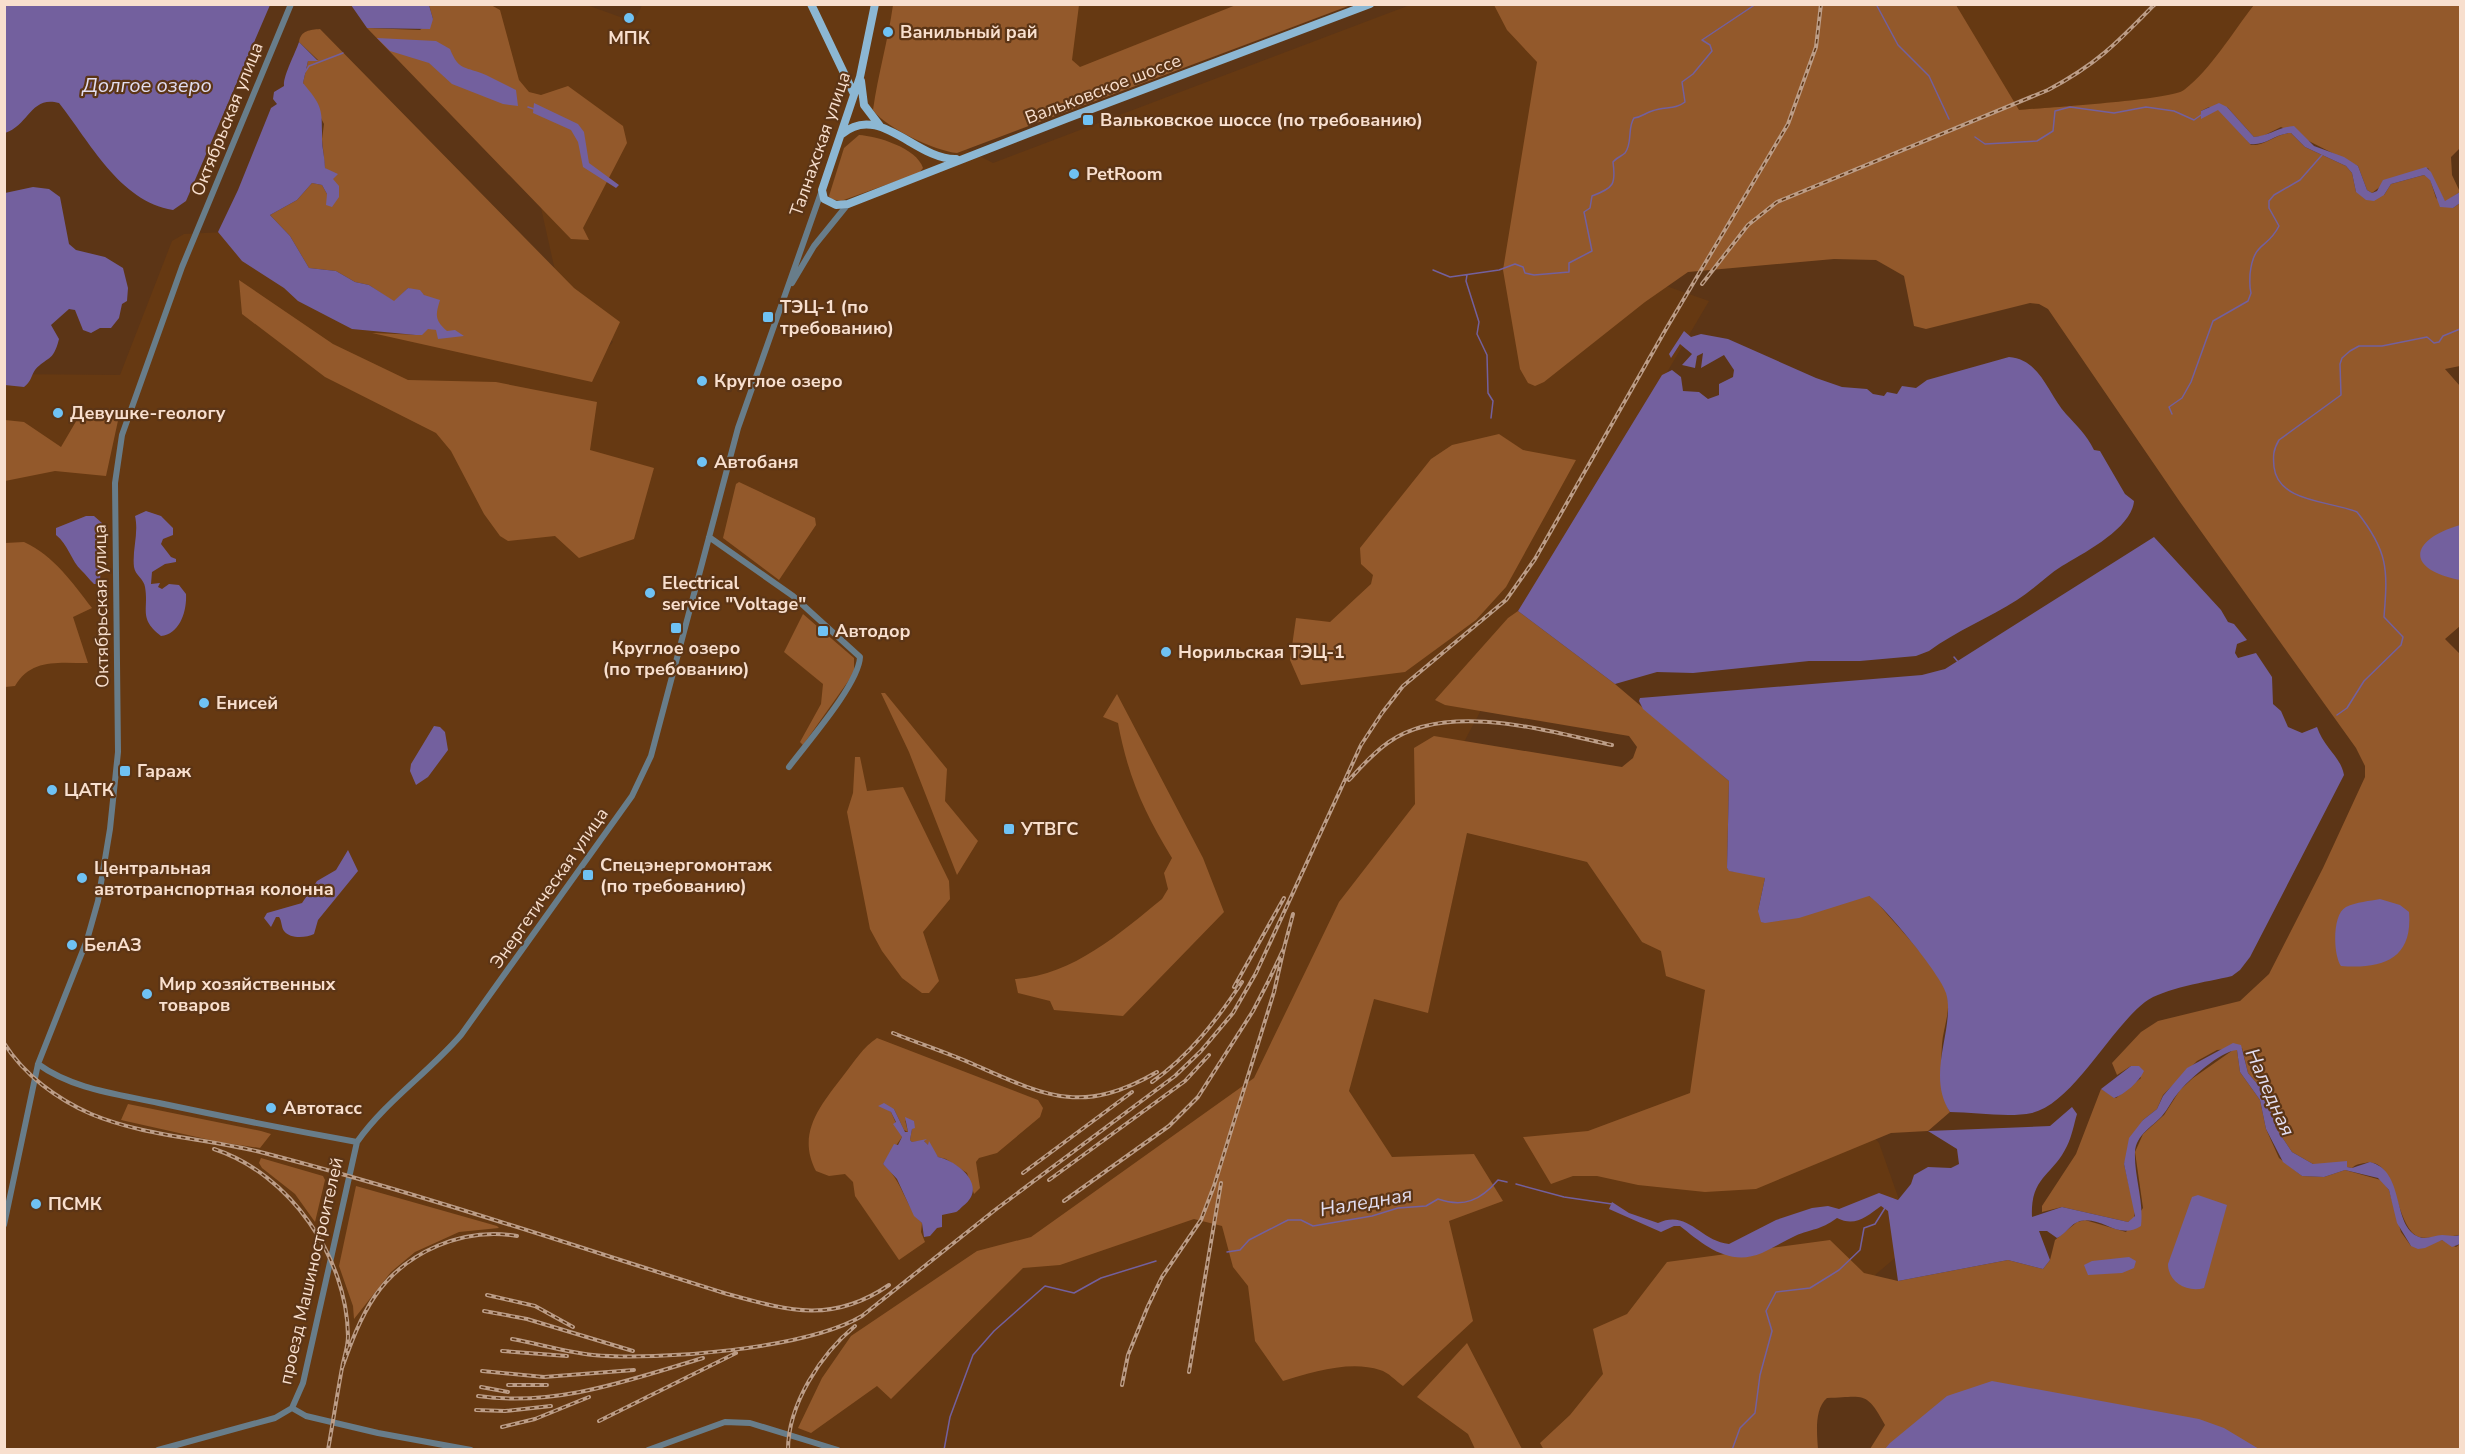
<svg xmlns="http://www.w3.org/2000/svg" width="2465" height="1454" viewBox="0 0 2465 1454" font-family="'Nunito Sans',sans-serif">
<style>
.built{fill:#663912}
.green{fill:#93592b}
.water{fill:#73609e}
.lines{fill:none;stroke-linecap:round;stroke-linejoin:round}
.stream{stroke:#73609e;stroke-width:1.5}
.minor{stroke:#687d8a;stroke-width:6}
.major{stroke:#8cb7d3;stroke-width:8}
.rail-casing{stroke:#bc9d87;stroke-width:4}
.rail{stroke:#5c3516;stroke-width:1.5;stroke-dasharray:4.5;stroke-linecap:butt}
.poi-dot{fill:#6fc2f4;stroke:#5c3516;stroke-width:2}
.labels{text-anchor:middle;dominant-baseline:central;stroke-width:4.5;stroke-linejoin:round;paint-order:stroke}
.poi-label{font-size:18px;font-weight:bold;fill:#f8dfce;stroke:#5c3516;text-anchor:start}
.street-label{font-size:18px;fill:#f8dfce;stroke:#5c3516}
.water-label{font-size:20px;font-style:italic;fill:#e2ddf0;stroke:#5c3516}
</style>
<rect width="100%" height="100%" fill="#5c3516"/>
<path class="built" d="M 479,5 L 587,5 L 634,22 L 642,5 L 898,5 L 888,108 L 993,163 L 1410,5 L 1545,5 L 1649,280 L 1709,301 L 1613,464 L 1442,783 L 1428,1012 L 1467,833 L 1587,862 L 1642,942 L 1704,939 L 1879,1143 L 1914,1242 L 1669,1449 L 5,1450 L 5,374 L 120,375 L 172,241 L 184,234 L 224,232 L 582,376 L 613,342 L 558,284 L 533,172 Z
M 1075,5 L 1270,5 L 1068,80 Z
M 1945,5 L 2276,5 L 2215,84 L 2158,104 L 2011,115 Z"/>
<path class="green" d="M 429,5 L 491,5 L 500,10 L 519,80 L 529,92 L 541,95 L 568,86 L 623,126 L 627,143 L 583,228 L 589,240 L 571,239 L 367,28 L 420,30 L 433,19 Z
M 893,5 L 1079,5 L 1072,60 L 1080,67 L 1236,5 L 1351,5 L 957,153 C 935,151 886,128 873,110 C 878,74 888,41 893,5 Z
M 1494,5 L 1956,5 L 2019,110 C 2043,108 2171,100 2184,90 C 2212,68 2232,33 2254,5 L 2460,5 L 2460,148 L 2451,157 L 2452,175 L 2460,192 L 2445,202 L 2428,168 L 2381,186 L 2372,193 L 2367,190 L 2358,166 L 2281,127 L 2263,136 L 2254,137 L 2227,107 L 2209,107 L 2201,111 L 2201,118 L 2218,109 L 2224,113 L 2251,145 C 2266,146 2276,133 2291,133 L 2305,147 L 2346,166 L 2352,173 L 2356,192 L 2384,195 L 2391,184 L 2424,175 L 2430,179 L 2436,198 L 2453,208 L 2460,203 L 2460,366 L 2445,369 L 2460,386 L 2460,626 L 2445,639 L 2460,654 L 2460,1235 C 2456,1236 2423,1239 2419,1237 C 2394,1227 2398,1156 2365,1163 C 2359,1164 2356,1164 2352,1168 L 2331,1164 L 2313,1164 L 2292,1152 L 2276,1128 L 2266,1094 L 2248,1073 L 2242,1048 L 2217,1050 L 2197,1061 L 2163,1095 L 2157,1109 L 2143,1120 L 2124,1164 L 2135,1211 L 2134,1218 L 2128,1222 L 2062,1207 L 2042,1212 L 2042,1206 L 2076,1154 L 2101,1089 L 2116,1098 L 2141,1078 L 2131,1066 L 2117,1075 L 2112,1063 L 2141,1032 L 2158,1021 L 2240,1001 L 2269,974 L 2323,868 L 2365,777 L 2365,766 L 2356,748 L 2180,502 L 2048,309 L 2039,304 L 2030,303 L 1926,329 L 1914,326 L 1904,276 L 1876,260 L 1834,259 L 1688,272 L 1645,302 L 1544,382 L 1535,386 L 1528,383 L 1520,369 L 1503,270 L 1537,62 L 1507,30 Z
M 320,29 L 574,288 L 620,322 L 592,382 L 372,333 L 421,335 L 428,328 L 447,332 L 437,322 L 424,295 L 408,288 L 394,302 L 369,285 L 355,282 L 336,271 L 309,268 L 290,236 L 270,215 L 297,200 L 312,183 L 322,185 L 327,194 L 333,179 L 325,168 L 322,139 L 324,124 L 303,83 L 308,61 L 318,60 L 299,42 C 301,30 310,30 320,29 Z
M 859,135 C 877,136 917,148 923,168 L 919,173 L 841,201 L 831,199 L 829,196 L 844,148 Z
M 239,280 L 333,344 L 408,380 L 496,382 L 597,402 L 590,450 L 654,468 L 634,539 L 579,558 L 555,536 L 508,541 L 500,536 L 484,514 L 451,451 L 436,433 L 325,377 L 242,314 Z
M 92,411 L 119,416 L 106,476 L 55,471 L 5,481 L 5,420 L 24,422 L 61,447 L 78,418 Z
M 1499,434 L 1523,450 L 1576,460 L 1506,587 L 1476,620 L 1405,672 L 1301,685 L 1290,660 L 1296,618 L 1330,622 L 1371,584 L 1373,575 L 1361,564 L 1360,548 L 1431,459 L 1452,445 Z
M 739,482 L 815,518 L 816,525 L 779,580 L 723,538 L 736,484 Z
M 24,542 C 54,556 72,582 92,608 L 73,617 L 88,663 C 59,663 31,658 15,686 L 5,687 L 5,543 Z
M 1518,611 L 1615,684 L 1729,781 L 1727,868 L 1730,871 L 1763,875 L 1765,878 L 1758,911 L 1861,896 L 1869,896 L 1875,900 C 1892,921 1941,970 1947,994 C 1951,1011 1943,1029 1942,1044 C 1941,1064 1939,1095 1950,1112 L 1928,1131 L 1891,1133 L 1756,1189 L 1705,1192 L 1638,1185 L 1597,1176 L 1573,1176 L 1551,1184 L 1523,1137 L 1588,1131 L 1690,1093 L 1705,990 L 1666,976 L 1661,951 L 1642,942 L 1587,862 L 1467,833 L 1428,1013 L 1374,999 L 1349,1091 L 1392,1157 L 1474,1154 L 1503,1201 L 1449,1221 L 1473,1321 L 1403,1386 C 1396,1381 1388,1372 1380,1370 C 1351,1360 1311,1372 1283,1381 L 1255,1341 L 1248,1286 L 1233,1267 L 1222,1226 L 1194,1219 L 1060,1265 L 1023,1268 L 891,1399 L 877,1386 L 811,1433 L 798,1428 L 822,1378 L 851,1336 L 977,1251 L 1031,1237 L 1254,1078 L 1339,902 L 1415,804 L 1414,748 L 1434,736 L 1622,767 L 1633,758 L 1637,747 L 1629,736 L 1445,705 L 1435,700 L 1508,618 Z
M 803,614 L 854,658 L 854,673 L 803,745 L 800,742 L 821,704 L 823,684 L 784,652 Z
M 881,693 L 885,693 L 947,769 L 945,801 L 978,841 L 957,875 L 909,752 Z
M 1117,694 L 1203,858 L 1224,912 L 1123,1016 L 1054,1010 L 1050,1001 L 1018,993 L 1015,979 C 1073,975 1119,934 1162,899 L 1168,889 L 1164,873 L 1172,858 C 1144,812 1128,777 1118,723 L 1103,717 Z
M 855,757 L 860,757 L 867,791 L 903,787 L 949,881 L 950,899 L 923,932 L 939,981 L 929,993 L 922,993 L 902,978 L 882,951 L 870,929 L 847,812 L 853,793 Z
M 877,1038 L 1038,1100 L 1043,1108 L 1040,1117 L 997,1153 L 979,1158 L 976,1162 L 980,1188 L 974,1194 L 967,1173 L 946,1159 L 938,1157 L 924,1141 L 912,1142 L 910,1140 L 912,1129 L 905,1120 L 908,1132 L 904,1130 L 894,1109 L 883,1107 L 891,1112 L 902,1137 L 883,1164 C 903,1181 905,1207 922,1223 L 921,1232 L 925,1242 L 899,1260 L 855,1196 L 853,1182 L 845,1174 L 829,1176 L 816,1171 C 796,1133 821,1105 843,1076 C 854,1062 863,1047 877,1038 Z
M 2233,1050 L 2237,1050 L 2240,1072 L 2260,1100 L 2266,1129 L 2279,1158 L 2302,1176 L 2324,1177 L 2345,1170 L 2381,1180 L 2389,1190 L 2401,1232 L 2411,1246 L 2442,1240 L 2456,1247 L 2460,1244 L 2460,1449 L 1870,1449 L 1885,1425 C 1866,1390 1864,1397 1827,1398 C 1814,1409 1817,1434 1818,1449 L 1544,1450 L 1540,1443 L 1570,1415 L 1603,1374 L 1593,1329 L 1627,1314 L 1667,1262 L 1830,1240 L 1864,1273 L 1898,1281 L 2008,1260 L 2043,1269 L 2050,1260 L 2055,1240 L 2077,1222 L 2085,1220 L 2126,1232 L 2143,1208 L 2135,1152 L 2143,1134 L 2164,1115 L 2180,1090 L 2193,1078 Z
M 128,1104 L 261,1131 L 271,1134 L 260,1148 L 219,1142 L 121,1120 Z
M 261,1158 L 323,1176 L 325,1180 L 315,1222 L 295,1194 L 262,1168 L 259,1163 Z
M 356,1186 L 497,1226 L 499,1228 L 459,1232 L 415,1252 L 391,1272 L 354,1319 L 353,1306 L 339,1266 Z
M 1467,1343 L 1522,1449 L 1475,1449 L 1468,1434 L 1417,1397 Z"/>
<path class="water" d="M 4,5 L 270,5 L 186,201 L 173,210 C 119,201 90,142 59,103 C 31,95 29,125 5,133 Z
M 351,5 L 429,5 L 433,19 L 430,29 L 367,28 Z
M 377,38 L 436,41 L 450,49 C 459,72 466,66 486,75 C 496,80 506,85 516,90 L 518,106 L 503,104 L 452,84 L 429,63 L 390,51 Z
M 299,42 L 318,61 L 308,61 L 303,83 C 323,107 322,109 322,139 C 322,149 325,158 325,168 L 338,174 L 333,179 L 339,186 L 339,197 L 332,207 L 326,205 L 327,194 L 322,185 L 312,183 L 297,200 L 270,215 L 290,236 L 309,268 L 336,271 L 355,282 L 369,285 L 394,301 L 408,288 L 420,290 L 424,295 L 440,300 C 435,316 435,320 447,331 L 455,330 L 464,336 L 438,339 L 436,330 L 428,329 L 422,335 L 416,335 L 352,329 L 298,301 L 284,288 L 242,261 L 218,232 L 238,190 L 271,108 L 277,104 L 273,99 L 274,92 L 284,86 C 283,76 295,54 299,42 Z
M 534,103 L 578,124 L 584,132 L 589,163 L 619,185 L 616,188 L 583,167 L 578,142 L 571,130 L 533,113 Z
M 2219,103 L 2227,107 L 2254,137 C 2269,136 2279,127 2294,126 L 2314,146 L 2344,157 L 2358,166 L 2367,190 L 2372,193 L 2377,191 L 2383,180 L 2426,167 L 2431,172 L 2445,201 L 2460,192 L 2460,203 L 2453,208 L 2440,207 L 2430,180 L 2424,175 L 2391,184 L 2384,195 L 2374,201 L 2366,200 L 2356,192 L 2352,173 L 2346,166 L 2305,147 L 2291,133 C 2276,133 2266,146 2250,144 L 2218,110 L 2201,119 L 2201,111 Z
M 33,187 L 49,189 L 60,197 L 69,244 L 76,250 L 105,257 L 123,268 L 128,288 L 127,301 L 122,304 L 119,318 L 111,328 L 100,328 L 91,333 L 83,330 L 75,310 L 69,309 L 51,325 L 59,339 C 53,363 47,356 35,370 C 31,376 31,382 24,387 L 5,385 L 5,193 Z
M 1684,331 L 1691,337 L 1701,334 L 1728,339 L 1816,378 L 1842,387 L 1867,389 L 1873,394 L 1884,396 L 1887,392 L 1897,394 L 1902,386 L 1916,388 L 1927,380 L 2009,357 C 2040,359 2048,394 2066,414 C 2077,426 2086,434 2094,450 L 2100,451 L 2125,494 L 2134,501 C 2132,528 2084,553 2062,566 C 2046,576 2033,590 2017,600 C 1989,618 1956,631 1929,651 L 1916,656 L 1860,661 L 1809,661 L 1693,673 L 1657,672 L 1615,684 L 1518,611 L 1662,375 L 1672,370 L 1681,377 L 1683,391 L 1699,392 L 1708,399 L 1719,395 L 1719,384 L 1733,377 L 1734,370 L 1724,355 L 1701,368 L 1703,353 L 1697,356 L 1695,368 L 1682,365 L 1692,354 L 1680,344 L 1671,358 L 1669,354 Z
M 146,511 L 161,516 L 173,528 L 173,535 L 163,539 L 161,544 L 171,557 L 176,559 L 176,562 L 165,564 L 152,572 L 151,584 L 160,583 L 158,587 L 162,589 L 169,584 L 179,585 L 186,594 C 187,611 180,634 161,636 C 138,618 149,610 145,587 C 144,579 135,575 134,567 C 132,549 139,534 135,516 Z
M 86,516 L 94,516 L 102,523 L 100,584 L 94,584 C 89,579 86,575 81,570 C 72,562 68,544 56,535 L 56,528 Z
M 2460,525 L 2460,580 C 2403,569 2411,539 2460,525 Z
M 2154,537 L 2221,610 L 2228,622 L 2234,624 L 2247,640 L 2237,644 L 2235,653 L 2238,658 L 2256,653 L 2272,677 L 2273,704 L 2281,711 L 2288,727 L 2302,733 L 2317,727 C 2324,748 2341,757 2344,775 L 2250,957 L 2240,970 L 2232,976 C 2207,982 2164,988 2145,1002 C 2110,1029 2073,1103 2032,1113 C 2007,1118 1975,1112 1950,1112 C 1925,1074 1956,1027 1946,993 C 1941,975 1885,907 1869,896 L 1799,918 L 1765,923 L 1761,922 L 1758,911 L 1765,878 L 1729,871 L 1727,868 L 1729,781 L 1643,709 L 1639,701 L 1640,698 L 1922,675 L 1945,669 Z
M 434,726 L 440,727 L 445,732 L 448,750 L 428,777 L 416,785 L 410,771 L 411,764 Z
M 348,850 L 358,871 L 318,920 L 314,934 C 306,938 290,939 284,931 C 281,927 282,921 279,917 L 276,917 L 271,927 L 264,918 L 267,913 L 302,903 L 317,881 L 336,870 Z
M 2380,899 L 2400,905 L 2409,912 C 2413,960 2382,969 2341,966 C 2333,955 2332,914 2346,907 C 2356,902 2370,901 2380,899 Z
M 2233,1043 L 2241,1045 L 2248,1073 L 2266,1094 L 2276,1128 L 2292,1152 L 2313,1164 L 2347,1161 L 2347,1167 L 2352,1168 L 2370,1162 C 2406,1171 2391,1226 2419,1237 C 2426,1240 2435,1235 2442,1235 C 2449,1235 2454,1237 2460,1235 L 2460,1244 L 2452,1247 L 2442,1240 L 2425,1248 L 2418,1249 L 2411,1246 L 2397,1223 L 2389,1190 L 2378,1178 L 2345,1170 L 2324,1177 L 2302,1176 L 2283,1162 L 2266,1129 L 2260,1100 L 2240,1072 L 2237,1050 C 2221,1051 2188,1080 2178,1093 C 2172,1100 2168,1109 2162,1116 C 2152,1127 2136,1135 2135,1152 C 2134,1177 2144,1200 2141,1226 C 2118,1241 2103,1216 2080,1221 C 2070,1224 2066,1234 2057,1238 L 2047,1231 L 2039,1231 L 2050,1260 L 2043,1269 L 2008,1260 L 1898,1281 L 1888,1211 L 1881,1206 C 1866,1217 1855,1227 1837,1218 C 1819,1231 1813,1228 1795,1236 C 1784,1241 1773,1248 1762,1253 C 1729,1267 1704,1245 1680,1226 L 1674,1226 L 1661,1232 L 1609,1209 L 1612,1202 L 1629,1213 L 1658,1223 C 1688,1209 1700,1241 1729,1244 L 1776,1220 L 1812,1208 L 1828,1206 L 1839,1209 L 1879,1193 L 1898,1200 L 1911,1184 L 1914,1175 L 1928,1167 L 1951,1168 L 1959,1164 L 1957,1149 L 1928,1131 L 2050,1126 L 2072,1107 L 2077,1114 C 2074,1124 2072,1136 2067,1146 C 2053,1176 2030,1176 2032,1217 L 2062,1207 L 2128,1222 L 2135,1216 L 2124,1164 L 2129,1138 L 2143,1120 L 2157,1109 L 2163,1096 L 2187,1068 Z
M 2131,1066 L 2139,1066 L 2144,1071 C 2139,1082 2125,1094 2114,1098 L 2101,1089 Z
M 884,1103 L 894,1109 L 905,1132 L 908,1132 L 905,1117 L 914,1121 L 915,1128 L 912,1129 L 910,1140 L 912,1142 L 927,1139 L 924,1141 L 928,1145 L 929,1141 L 938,1157 C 960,1162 988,1187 963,1206 C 962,1207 957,1212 956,1212 C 952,1213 946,1214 942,1215 L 942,1227 L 937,1228 L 930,1236 L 924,1237 L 922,1223 L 914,1216 L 897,1179 L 883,1164 L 894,1144 L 898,1145 L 902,1137 L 893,1124 L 896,1122 L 891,1112 L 878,1106 Z
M 2198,1195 L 2227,1205 L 2204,1288 C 2187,1293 2168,1282 2168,1264 L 2192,1197 Z
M 2129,1257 L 2136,1261 L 2134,1268 L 2122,1273 L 2088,1275 L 2084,1265 L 2092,1261 Z
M 1992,1381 L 2199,1419 L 2224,1428 L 2259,1449 L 1885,1449 L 1890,1443 L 1947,1396 Z"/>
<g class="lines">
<path class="stream" d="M 1876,4 L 1898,45 L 1929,76 L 1949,119
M 305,72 L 309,66 L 343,53
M 528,107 L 534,109
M 1975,137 L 1985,144 L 2037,141 L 2053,131 L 2055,111 L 2070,107 L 2114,113 L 2146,107 L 2174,111 L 2194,120 L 2201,115
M 1433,270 L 1450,277 L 1499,270 L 1515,264 L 1523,267 L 1525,273 L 1534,275 L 1569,272 L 1569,263 L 1592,251 L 1584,212 L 1590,208 L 1592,196 C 1614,188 1616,184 1613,162 C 1616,158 1622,156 1625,153 C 1633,143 1627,128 1634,118 C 1642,117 1645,113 1652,111 C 1664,106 1675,110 1685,102 L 1682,82 L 1693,74 L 1712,51 L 1710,45 L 1702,40 L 1756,4
M 1467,275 L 1466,281 L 1479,322 L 1477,334 L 1487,355 L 1488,393 L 1493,401 L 1491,418
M 2172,414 L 2169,407 L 2182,398 L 2191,382 L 2213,321 L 2248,301 L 2251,293 C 2249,286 2250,281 2250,274 C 2254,240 2267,250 2279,226 L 2269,208 L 2269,201 L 2274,195 L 2300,180 L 2322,155
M 1954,657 L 1959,663
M 2337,715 L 2347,708 L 2364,681 L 2401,645 L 2403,637 L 2384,617 C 2388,569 2388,551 2357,512 C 2332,501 2278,503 2274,467 C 2273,456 2273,450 2279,440 L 2341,395 L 2340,364 L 2342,358 L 2350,351 L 2359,346 L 2382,346 L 2427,337 L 2434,343 L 2439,342 L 2443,336 L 2460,329
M 1516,1184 L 1564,1197 L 1612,1204
M 1227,1252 L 1240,1250 L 1249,1240 L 1288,1220 L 1301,1220 L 1313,1226 L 1372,1216 L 1398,1208 L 1426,1206 L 1438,1199 C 1464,1208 1481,1200 1498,1180 L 1507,1182
M 944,1450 L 950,1417 L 973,1355 L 994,1331 L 1045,1286 L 1074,1293 L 1101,1278 L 1156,1261
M 1732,1450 L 1740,1428 L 1755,1413 L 1760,1375 L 1772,1331 L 1766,1311 L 1776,1292 L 1810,1288 L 1839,1270 L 1860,1250 L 1864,1228 L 1875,1224 L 1885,1208"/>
<path class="minor" d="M 792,283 L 814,246 L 848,204
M 709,537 L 793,596 L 860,657 C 859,684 806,744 789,767
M 38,1064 C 72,1089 118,1094 159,1103 C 225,1117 291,1130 357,1142
M 4,1225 L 38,1064 L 87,940 L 98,901 L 110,829 L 118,752 L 115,483 L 122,435 L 182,267 L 291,4
M 292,1408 L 306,1416 L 378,1433 L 471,1450
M 158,1450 L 275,1418 L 292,1408 L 303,1383 L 357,1142 C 385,1102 429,1072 461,1035 L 632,796 L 651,756 L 738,428 L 822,190
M 648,1450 L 725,1422 L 750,1423 L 838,1450"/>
<path class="major" d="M 811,4 L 854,94
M 875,4 L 860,77 L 822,190 L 824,199 L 836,205 L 848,204 L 1068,118 L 1370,4
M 861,81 L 864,105 L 880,126
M 842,134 C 879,102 916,160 956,159"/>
<defs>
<path id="rail" d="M 1702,284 L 1748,225 L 1777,202 L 2048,90 C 2097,64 2117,43 2155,4
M 1349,780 C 1361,767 1373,753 1389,742 C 1447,701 1548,731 1612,745
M 1234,987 L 1284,898
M 893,1033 C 920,1044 948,1053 975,1065 C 1047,1097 1083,1115 1157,1072
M 4,1043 C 24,1075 57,1099 91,1114 C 146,1137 207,1138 264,1153 C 419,1193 571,1245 724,1293 C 786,1310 831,1325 889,1285
M 1152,1082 C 1189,1056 1217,1020 1242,982
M 214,1149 C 290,1174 347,1257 348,1336 C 348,1347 344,1357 342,1368 C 337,1395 333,1422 328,1450
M 1023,1173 L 1132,1092
M 1049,1180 L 1185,1081 L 1209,1055
M 1064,1201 L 1169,1126 L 1198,1097 L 1253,1011 L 1268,982 L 1284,948 L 1293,914
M 487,1295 L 535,1306 L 573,1327
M 484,1311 L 527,1319 L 633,1351
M 512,1339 C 539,1344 566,1352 593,1355 C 658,1361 806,1349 862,1316 L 995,1210 L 1175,1076 L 1201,1051 L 1233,1013 L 1256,973 L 1361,745 L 1382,713 L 1403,686 L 1506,600 L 1535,559 L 1666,329 L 1788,124 L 1816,47 L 1821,4
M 502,1351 L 567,1356
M 342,1368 C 351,1343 360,1318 375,1296 C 406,1251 464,1227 517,1236
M 482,1371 L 544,1377 L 634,1370
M 1189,1372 L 1221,1183
M 508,1385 L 547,1385
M 1122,1385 L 1128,1355 L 1148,1306 L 1162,1277 L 1201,1220 L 1214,1186 L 1274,992 L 1284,948
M 481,1387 L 508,1392
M 478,1396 C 557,1407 629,1380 703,1358
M 476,1410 L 505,1411 L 551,1406
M 599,1421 L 736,1353
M 502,1427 L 535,1419 L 589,1397
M 788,1450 C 788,1404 821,1354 855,1326"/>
</defs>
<use href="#rail" class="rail-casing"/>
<use href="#rail" class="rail"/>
</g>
<g class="poi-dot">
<circle cx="629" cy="18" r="6"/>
<circle cx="888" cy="32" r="6"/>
<rect x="1082" y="114" width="12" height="12" rx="3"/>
<circle cx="1074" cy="174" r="6"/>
<rect x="762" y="311" width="12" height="12" rx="3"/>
<circle cx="702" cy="381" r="6"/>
<circle cx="58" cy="413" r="6"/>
<circle cx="702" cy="462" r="6"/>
<circle cx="650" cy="593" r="6"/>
<rect x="670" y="622" width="12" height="12" rx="3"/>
<rect x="817" y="625" width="12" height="12" rx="3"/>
<circle cx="1166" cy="652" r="6"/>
<circle cx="204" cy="703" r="6"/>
<rect x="119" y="765" width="12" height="12" rx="3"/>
<circle cx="52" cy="790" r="6"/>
<rect x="1003" y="823" width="12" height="12" rx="3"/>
<rect x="582" y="869" width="12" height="12" rx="3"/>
<circle cx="82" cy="878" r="6"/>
<circle cx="72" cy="945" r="6"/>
<circle cx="147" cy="994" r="6"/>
<circle cx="271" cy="1108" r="6"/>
<circle cx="36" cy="1204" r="6"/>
</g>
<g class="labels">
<g class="poi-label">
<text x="900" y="32">Ванильный рай</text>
<text x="629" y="38" text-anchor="middle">МПК</text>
<text x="1100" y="120">Вальковское шоссе (по требованию)</text>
<text x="1086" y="174">PetRoom</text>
<text x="780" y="307">ТЭЦ-1 (по<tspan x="780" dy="21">требованию)</tspan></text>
<text x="714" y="381">Круглое озеро</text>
<text x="70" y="413">Девушке-геологу</text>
<text x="714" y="462">Автобаня</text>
<text x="662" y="583">Electrical<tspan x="662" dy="21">service "Voltage"</tspan></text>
<text x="835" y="631">Автодор</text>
<text x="676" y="648" text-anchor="middle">Круглое озеро<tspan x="676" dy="21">(по требованию)</tspan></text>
<text x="1178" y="652">Норильская ТЭЦ-1</text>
<text x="216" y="703">Енисей</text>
<text x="137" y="771">Гараж</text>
<text x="64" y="790">ЦАТК</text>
<text x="1021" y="829">УТВГС</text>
<text x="600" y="865">Спецэнергомонтаж<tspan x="600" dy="21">(по требованию)</tspan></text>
<text x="94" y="868">Центральная<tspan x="94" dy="21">автотранспортная колонна</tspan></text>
<text x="84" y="945">БелАЗ</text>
<text x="159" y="984">Мир хозяйственных<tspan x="159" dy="21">товаров</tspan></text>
<text x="283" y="1108">Автотасс</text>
<text x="48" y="1204">ПСМК</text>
</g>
<g class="street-label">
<text transform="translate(1103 89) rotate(-21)">Вальковское шоссе</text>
<text transform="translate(227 119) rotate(-68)">Октябрьская улица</text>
<text transform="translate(820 144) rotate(-71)">Талнахская улица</text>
<text transform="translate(101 606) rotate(-91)">Октябрьская улица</text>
<text transform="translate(549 888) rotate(-55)">Энергетическая улица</text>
<text transform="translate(311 1271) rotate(-77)">проезд Машиностроителей</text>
</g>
<g class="water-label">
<text x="147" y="85">Долгое озеро</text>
<text transform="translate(2270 1092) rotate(66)">Наледная</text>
<text transform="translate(1366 1202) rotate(-10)">Наледная</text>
</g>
</g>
<rect width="2465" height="1454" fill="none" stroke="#f8dfce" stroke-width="12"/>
</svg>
